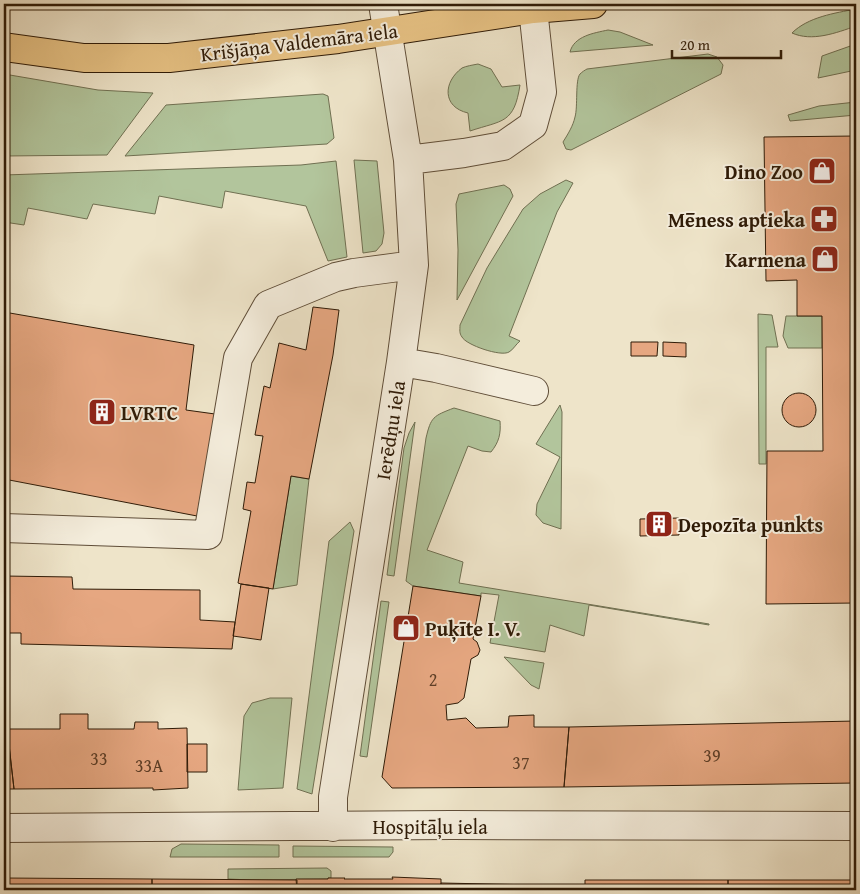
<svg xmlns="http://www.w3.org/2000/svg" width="860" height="894" viewBox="0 0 860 894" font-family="'Gentium Book Plus',serif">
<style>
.green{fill:#b2c59c;stroke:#707052}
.building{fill:#e6a781;stroke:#2f1b07}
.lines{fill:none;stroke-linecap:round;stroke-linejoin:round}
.minor-casing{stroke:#5f4d38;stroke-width:30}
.major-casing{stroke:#2f1b07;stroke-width:30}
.minor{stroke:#f4eddc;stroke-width:28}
.major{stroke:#e7c284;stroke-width:28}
.labels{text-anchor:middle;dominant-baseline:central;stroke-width:4;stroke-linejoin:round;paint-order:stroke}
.number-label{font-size:18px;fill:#5d3e26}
.street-label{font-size:20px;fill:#2f1b07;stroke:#f4eddc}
.poi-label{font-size:20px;font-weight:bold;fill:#2f1b07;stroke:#f4eddc;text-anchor:end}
</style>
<rect width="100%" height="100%" fill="#eee4c9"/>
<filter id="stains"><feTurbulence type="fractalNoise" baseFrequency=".004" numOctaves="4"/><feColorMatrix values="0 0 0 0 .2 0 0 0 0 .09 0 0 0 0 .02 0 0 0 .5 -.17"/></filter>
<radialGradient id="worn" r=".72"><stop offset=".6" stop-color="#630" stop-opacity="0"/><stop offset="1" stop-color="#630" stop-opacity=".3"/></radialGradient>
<path class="green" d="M 856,9 L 856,26 C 836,33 812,42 792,33 C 808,17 835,13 856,9 Z
M 608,30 L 620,32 L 653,45 L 570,52 C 574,36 594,33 608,30 Z
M 856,44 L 856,70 L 818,78 L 822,56 Z
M 708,54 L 717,57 L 723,65 L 721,74 L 571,150 L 566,149 L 563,142 C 568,134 573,126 575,117 C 578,107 575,80 580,74 C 582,72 585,70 587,69 Z
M 478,64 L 491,69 L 502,87 L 520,85 C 514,124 503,120 470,131 L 468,113 C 442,107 443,82 462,68 C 466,66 473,65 478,64 Z
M 4,74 L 98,90 L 153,93 L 107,155 L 4,156 Z
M 323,94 L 328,96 L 334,138 L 327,144 L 125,156 L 166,105 Z
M 856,102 L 856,115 L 790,121 L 788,115 L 819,106 Z
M 354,160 L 377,161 L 384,233 L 382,244 L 376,251 L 363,253 Z
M 336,161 L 347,257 L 328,261 L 306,206 L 225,191 L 222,208 L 159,196 L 155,214 L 93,204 L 87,219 L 28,208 L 24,225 L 4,222 L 4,175 L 301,165 Z
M 566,180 L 573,183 L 557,212 L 509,336 L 520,341 C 516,344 513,350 509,352 C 501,357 466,345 462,337 C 459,333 460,330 460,325 L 487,268 L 523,209 L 540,194 Z
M 504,185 L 510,189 L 513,196 L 457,300 L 458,250 L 456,204 L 459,194 Z
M 758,314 L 772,315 L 778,347 L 766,347 L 766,464 L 759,464 Z
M 786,316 L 822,316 L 822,348 L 788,348 L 783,336 Z
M 560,405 L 562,412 L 561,529 L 543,523 L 536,515 L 537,504 L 560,457 L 536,444 Z
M 454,408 L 500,421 C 501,434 499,442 491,452 L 482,451 L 468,446 L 427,550 L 463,562 L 459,583 L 709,624 L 709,625 L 589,605 L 584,636 L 550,625 L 545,652 L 490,643 L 499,595 L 481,593 L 481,596 L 413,586 L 406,581 L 426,438 C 431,417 433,416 454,408 Z
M 415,422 L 394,576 L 387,575 L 404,448 L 409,433 Z
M 291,476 L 309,479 L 297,585 L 273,589 Z
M 350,522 L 354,531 L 312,794 L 297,789 L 329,541 Z
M 381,601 L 389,602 L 367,757 L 360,756 Z
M 504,657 L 544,663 L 539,689 L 531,685 Z
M 270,698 L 292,698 L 283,788 L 238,790 L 244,716 L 252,703 Z
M 181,844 L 279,845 L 279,857 L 170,857 L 172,849 Z
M 293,846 L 393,847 L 393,852 L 389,857 L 293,857 Z
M 327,868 L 331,871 L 331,878 L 328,878 L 328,879 L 251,880 L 228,879 L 228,869 Z"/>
<path class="building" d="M 856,136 L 856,603 L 766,604 L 767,451 L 823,451 L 822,316 L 797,316 L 797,280 L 766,281 L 764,137 Z
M 313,307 L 339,310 L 333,355 L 309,479 L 291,476 L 273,589 L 241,584 L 238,583 L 251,511 L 243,509 L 247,482 L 255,483 L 263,436 L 255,435 L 264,386 L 270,388 L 279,343 L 306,350 Z
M 4,312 L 194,345 L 186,410 L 215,414 L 197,516 L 4,479 Z
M 631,342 L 658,342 L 657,356 L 631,356 Z
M 663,342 L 686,343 L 686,357 L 663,356 Z
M782 410a17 17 0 1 1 34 0a17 17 0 1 1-34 0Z
M 679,518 L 679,535 L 640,536 L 640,519 Z
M 4,576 L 72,577 L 73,589 L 200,590 L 200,620 L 235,622 L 232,649 L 21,644 L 21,633 L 4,633 Z
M 241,584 L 269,588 L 261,640 L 233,636 Z
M 413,586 L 481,596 L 473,639 L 477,642 L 480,650 L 478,655 L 471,659 L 464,698 L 458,703 L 446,705 L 447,720 L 466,718 L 476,728 L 508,727 L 509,716 L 534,715 L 534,727 L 569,727 L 564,787 L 392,788 L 382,777 Z
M 60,714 L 88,714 L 88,729 L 134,729 L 135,722 L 158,722 L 158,729 L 187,728 L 188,788 L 153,790 L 153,788 L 14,789 L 7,729 L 60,729 Z
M 4,717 L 6,717 L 14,789 L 4,789 Z
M 856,721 L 856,783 L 564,787 L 569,727 Z
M 187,744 L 207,744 L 207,772 L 187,772 Z
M 392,877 L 441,879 L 441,890 L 297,890 L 296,879 L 328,879 L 328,878 L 345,878 L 344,879 L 393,879 Z
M 4,878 L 152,879 L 152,890 L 4,890 Z
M 152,879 L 297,880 L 297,890 L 152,890 Z
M 585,880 L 728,880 L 728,890 L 585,890 Z
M 728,880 L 856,880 L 856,890 L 728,890 Z
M 441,883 L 585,886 L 585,890 L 441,890 Z"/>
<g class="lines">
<defs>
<path id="minor" d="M 408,160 L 464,153 L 503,146 L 533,125 L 542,92 L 533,9
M 401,362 L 436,368 L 534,391
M 4,528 L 208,535 L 238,358 L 268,305 L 336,277 L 354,273 L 414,265
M 333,827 L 333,797 L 401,362 L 414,265 L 408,160 L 383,4
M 4,828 L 452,825 L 856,826"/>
<path id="major" d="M 4,47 L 84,58 L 169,58 L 338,39 L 533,9 L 593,4"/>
</defs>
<use href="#minor" class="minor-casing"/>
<use href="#major" class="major-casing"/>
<use href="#minor" class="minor"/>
<use href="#major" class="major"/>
</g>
<defs>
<symbol id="shop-square" viewBox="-11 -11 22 22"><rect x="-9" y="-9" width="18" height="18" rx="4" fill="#8f2418" stroke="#f4eddc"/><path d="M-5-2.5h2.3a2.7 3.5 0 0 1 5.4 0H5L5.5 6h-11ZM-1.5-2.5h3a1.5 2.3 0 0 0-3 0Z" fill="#fff"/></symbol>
<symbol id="pharmacy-square" viewBox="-11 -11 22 22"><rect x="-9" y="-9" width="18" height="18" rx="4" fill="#8f2418" stroke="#f4eddc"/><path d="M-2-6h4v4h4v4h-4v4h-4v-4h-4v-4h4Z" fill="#fff"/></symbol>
<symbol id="building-square" viewBox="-11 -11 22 22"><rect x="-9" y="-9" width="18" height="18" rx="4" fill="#8f2418" stroke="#f4eddc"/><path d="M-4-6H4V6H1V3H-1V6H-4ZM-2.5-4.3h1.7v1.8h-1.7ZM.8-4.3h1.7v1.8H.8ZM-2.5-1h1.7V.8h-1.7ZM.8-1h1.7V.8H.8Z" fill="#fff"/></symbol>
</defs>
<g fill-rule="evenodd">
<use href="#shop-square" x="806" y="155" width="32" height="32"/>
<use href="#pharmacy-square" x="808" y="203" width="32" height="32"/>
<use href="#shop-square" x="809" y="243" width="32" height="32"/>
<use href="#building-square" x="86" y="396" width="32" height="32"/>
<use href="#building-square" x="643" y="508" width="32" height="32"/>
<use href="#shop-square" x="390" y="612" width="32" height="32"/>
</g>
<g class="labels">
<g class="number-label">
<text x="433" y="679">2</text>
<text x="712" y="755">39</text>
<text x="99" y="758">33</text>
<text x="521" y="762">37</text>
<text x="149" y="765">33A</text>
</g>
<g class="street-label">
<text transform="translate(299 42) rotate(-7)">Krišjāņa Valdemāra iela</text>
<text transform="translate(390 430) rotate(-81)">Ierēdņu iela</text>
<text x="430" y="826">Hospitāļu iela</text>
</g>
<g class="poi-label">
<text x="803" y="171">Dino Zoo</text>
<text x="805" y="219">Mēness aptieka</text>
<text x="806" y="259">Karmena</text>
<text x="121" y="412" text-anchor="start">LVRTC</text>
<text x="678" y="524" text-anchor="start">Depozīta punkts</text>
<text x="425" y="628" text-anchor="start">Puķīte I. V.</text>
</g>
</g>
<rect width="860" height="894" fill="none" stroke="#eee4c9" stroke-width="20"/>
<rect x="5" y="5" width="850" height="884" fill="none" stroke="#2f1b07" stroke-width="2.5"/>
<rect x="10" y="10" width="840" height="874" fill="none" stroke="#2f1b07"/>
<path d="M672 50v8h109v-8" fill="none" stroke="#2f1b07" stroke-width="2.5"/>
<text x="680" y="50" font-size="15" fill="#2f1b07" stroke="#f4eddc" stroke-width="4" paint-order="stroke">20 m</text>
<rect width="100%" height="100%" filter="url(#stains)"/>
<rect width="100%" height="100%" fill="url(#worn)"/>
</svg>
